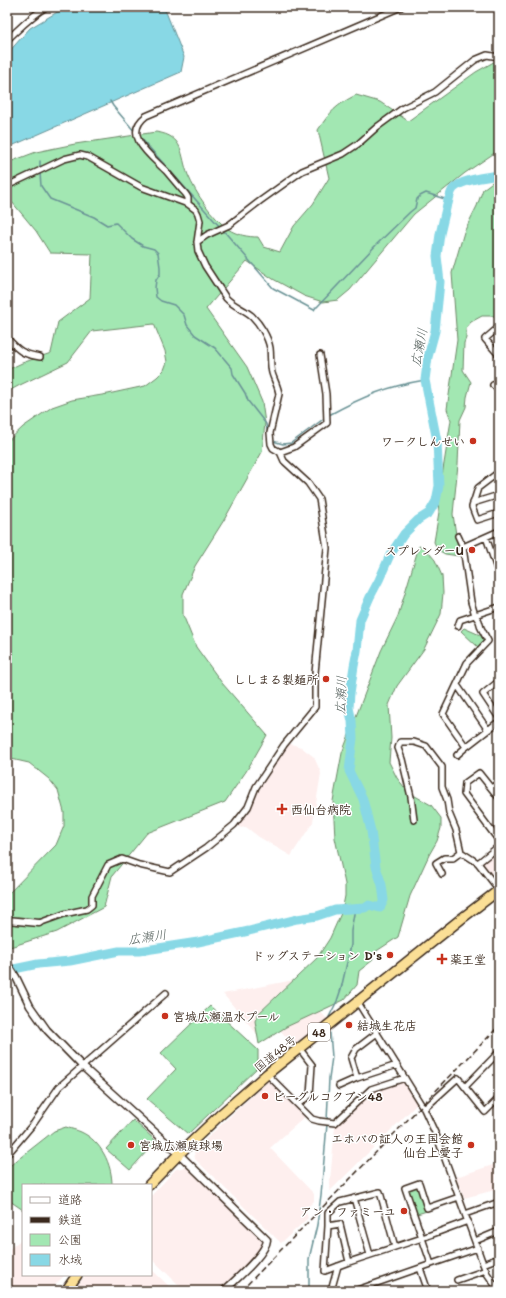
<svg xmlns="http://www.w3.org/2000/svg" width="506" height="1298" viewBox="0 0 506 1298" font-family="Mali,'Klee One',sans-serif">
<style>
.built{fill:#feefee}
.green{fill:#a2e7b2;stroke:#6e8868}
.water{fill:#88d8e5;stroke:#699295}
.lines{fill:none;stroke-linecap:round;stroke-linejoin:round}
.stream{stroke:#699295;stroke-width:1.5}
.river{stroke:#88d8e5;stroke-width:9}
.minor-casing{stroke:#3b2a1e;stroke-width:8}
.tertiary-casing{stroke:#3b2a1e;stroke-width:9}
.trunk-casing{stroke:#3b2a1e;stroke-width:12}
.minor{stroke:#fff;stroke-width:5}
.tertiary{stroke:#fff;stroke-width:6}
.trunk{stroke:#fbdf96;stroke-width:9}
.rail{stroke:#3b2a1e;stroke-width:1.5;stroke-dasharray:6 3;stroke-linecap:butt}
.poi-dot{fill:#c8321e;stroke:#fff;stroke-width:1.5}
.labels{text-anchor:middle;dominant-baseline:central;stroke-width:3;stroke-linejoin:round;paint-order:stroke}
.shield{fill:#fff;stroke:#766a62;stroke-width:1}
.shield-label{font-size:11px;font-weight:bold;fill:#3b2a1e}
.poi-label{font-size:12px;font-weight:bold;fill:#3b2a1e;stroke:#fff;text-anchor:end}
.street-label{font-size:12px;fill:#3b2a1e;stroke:#fff}
.water-label{font-size:13px;font-style:italic;fill:#525e5a;stroke:#fff}
</style>
<rect width="100%" height="100%" fill="#fff"/>
<filter id="ink" filterUnits="userSpaceOnUse"><feTurbulence type="fractalNoise" baseFrequency=".025" numOctaves="2"/><feDisplacementMap in="SourceGraphic" scale="8" xChannelSelector="R" yChannelSelector="G"/><feConvolveMatrix kernelMatrix="1 2 1 2 8 2 1 2 1" color-interpolation-filters="sRGB"/></filter>
<g filter="url(#ink)">
<path class="built" d="M 287,743 L 301,747 L 314,757 L 321,773 L 313,822 L 291,856 L 259,837 L 246,827 L 241,828 L 238,826 Z
M 499,851 L 499,883 L 483,863 Z
M 299,979 L 307,997 L 327,1019 L 293,1045 L 280,1030 L 264,1042 L 223,994 Z
M 270,1079 L 307,1115 L 270,1148 L 314,1194 L 314,1201 L 305,1210 L 308,1218 L 281,1243 L 195,1159 L 194,1150 Z
M 403,1081 L 418,1103 L 329,1192 L 335,1127 L 373,1091 Z
M 499,1163 L 499,1189 L 464,1198 L 456,1177 Z
M 187,1167 L 261,1237 L 262,1247 L 220,1291 L 185,1291 L 151,1258 L 151,1196 L 176,1169 Z
M 23,1238 L 23,1275 L 65,1275 L 49,1291 L 7,1291 L 7,1251 Z
M 151,1269 L 174,1291 L 74,1291 L 85,1275 L 151,1275 Z"/>
<path class="green" d="M 499,59 L 499,152 L 493,154 L 465,173 L 414,214 L 350,290 L 338,300 L 323,302 L 304,296 L 273,279 L 247,261 L 206,309 L 247,367 L 262,402 L 265,423 L 262,452 L 224,520 L 195,566 L 183,594 L 183,615 L 196,647 L 222,683 L 267,735 L 247,770 L 225,802 L 147,833 L 112,876 L 104,907 L 57,932 L 7,948 L 7,895 L 56,845 L 64,826 L 64,812 L 58,790 L 49,779 L 29,763 L 7,758 L 7,442 L 23,427 L 52,407 L 72,400 L 108,394 L 145,386 L 157,377 L 164,370 L 167,362 L 165,351 L 154,324 L 92,331 L 68,362 L 20,385 L 7,392 L 7,370 L 22,363 L 51,353 L 58,322 L 90,298 L 92,254 L 50,253 L 36,231 L 7,196 L 7,163 L 36,152 L 75,144 L 156,132 C 185,136 180,155 188,175 C 196,194 212,217 228,229 C 237,235 248,237 258,237 L 264,247 L 280,252 L 294,226 L 313,204 L 329,178 L 318,130 C 330,112 336,105 356,95 L 380,102 L 408,121 L 476,72 Z
M 495,180 L 499,180 L 499,317 L 495,316 L 482,316 L 471,322 L 466,328 L 466,338 L 464,343 L 463,370 L 471,382 L 467,397 L 466,407 L 460,420 L 458,464 L 453,514 L 459,556 L 445,554 L 438,550 L 434,542 L 439,512 L 438,501 L 451,420 L 447,409 L 457,340 L 452,273 L 464,232 L 477,206 L 483,189 Z
M 419,546 L 424,547 L 435,560 L 442,576 L 443,593 L 441,614 L 424,649 L 397,686 L 389,705 L 391,738 L 389,762 L 397,778 L 408,792 L 431,805 L 441,818 L 441,828 L 437,841 L 429,855 L 410,896 L 398,937 L 372,954 L 373,960 L 359,971 L 357,985 L 344,1000 L 286,1027 L 259,1044 L 255,1021 L 258,1014 L 317,958 L 330,938 L 342,911 L 345,896 L 345,884 L 335,838 L 333,801 L 342,753 L 381,651 L 398,616 Z
M 464,628 L 480,635 L 484,640 L 478,647 L 461,631 Z
M 210,1006 L 258,1050 L 258,1067 L 188,1134 L 147,1099 L 176,1069 L 161,1053 Z
M 133,1120 L 156,1141 L 130,1170 L 106,1149 Z
M 66,1127 C 71,1129 77,1130 81,1132 C 101,1141 112,1164 112,1185 L 23,1185 L 23,1210 L 7,1199 L 7,1168 L 54,1131 Z
M 417,1185 L 427,1211 L 417,1214 L 407,1189 Z"/>
<path class="water" d="M 66,7 L 164,7 L 184,57 L 181,72 L 7,148 L 7,54 L 30,28 Z"/>
<g class="lines">
<path class="stream" d="M 110,101 L 113,106 L 135,132
M 139,136 L 220,227
M 40,169 L 40,161
M 40,173 L 41,186 L 50,199 L 94,217 L 107,225 L 116,223 L 132,239 L 143,246 L 154,249 L 158,253 L 160,267 L 160,274 L 156,280 L 155,288 L 156,297 L 161,301 L 174,305 L 184,315 L 187,325 L 195,335 L 215,348 L 232,368 L 233,374 L 245,393 L 248,401 L 266,424 L 268,435
M 223,230 L 273,288 L 314,310 L 316,307 L 317,307 L 377,244 L 410,212 L 415,208 L 417,199 L 420,196 L 426,193 L 448,200
M 329,415 C 362,397 388,386 425,380
M 273,441 L 283,444 L 291,443 L 326,417
M 329,1017 L 337,1001 L 341,989 L 351,945 L 351,931 L 355,908
M 327,1121 L 329,1078 L 332,1057 L 330,1033
M 309,1291 L 309,1259 L 317,1225 L 321,1195 L 327,1124"/>
<path class="river" d="M 448,204 C 449,200 450,193 453,189 C 461,179 487,177 499,175
M 7,968 L 14,969 L 38,964 L 70,961 L 119,951 L 139,951 L 198,942 L 249,931 L 297,919 L 317,916 L 335,910 L 365,908 L 369,905 L 380,908 L 384,900 L 382,885 L 376,867 L 371,831 L 363,799 L 349,771 L 353,738 L 352,721 L 349,708 L 350,693 L 354,666 L 357,651 L 360,620 L 370,597 L 379,580 L 390,555 L 404,534 L 418,520 L 429,513 L 436,501 L 439,486 L 437,441 L 425,380 L 428,357 L 435,331 L 440,282 L 437,256 L 440,234 L 448,200"/>
<defs>
<path id="minor" d="M 7,40 C 20,28 31,16 46,7
M 7,186 L 64,159 L 80,155 L 88,157 L 141,187 L 188,204 L 196,210 L 198,214 L 200,221 L 197,242 L 198,251 L 205,266 L 226,298 C 233,306 244,309 252,316 C 260,324 268,337 270,348 C 271,356 270,365 272,373 C 274,380 278,386 279,394 L 270,433 L 271,444 L 273,448 L 280,452 L 284,461 L 308,483 L 319,499 L 327,548 L 315,673 L 315,707 L 284,745 L 256,787 L 248,807 L 234,825 L 206,848 L 170,872 L 139,865 L 122,859 L 108,865 L 92,896 L 92,905 L 87,909 L 64,914 L 39,923
M 188,204 C 188,202 188,200 188,198 C 187,195 184,192 182,190 C 177,184 171,177 166,171 C 152,157 121,135 146,116 L 401,7
M 197,242 L 207,235 L 229,225 L 260,201 L 302,171 L 343,154 L 358,144 L 377,127 L 403,108 L 435,92 L 475,60 L 487,55 L 499,57
M 499,327 L 485,339 L 499,355
M 7,338 C 19,351 22,354 40,357
M 493,385 L 499,390
M 280,452 L 294,447 L 327,423 L 326,394 L 320,355
M 499,472 L 478,488 L 472,507 L 477,520 L 499,513
M 473,503 L 499,495
M 458,536 L 463,547
M 486,537 L 499,575
M 458,626 L 460,620 L 499,607
M 499,681 L 483,694 L 499,718
M 457,685 L 488,730
M 497,723 L 466,747 L 443,714 L 467,663 L 488,641 L 481,628 L 479,621 L 475,615 L 471,602 L 463,547 L 499,531
M 457,755 L 466,747
M 491,788 L 499,783
M 499,798 L 479,773 L 465,783 L 464,794 L 499,841
M 414,820 L 411,797 L 402,759 L 398,748 L 400,742 L 414,742 L 426,746 L 442,767 L 442,787 L 447,800 L 449,813 L 456,830 L 461,852 L 478,863 L 499,890
M 478,863 L 499,846
M 442,874 L 436,863 L 444,858 L 453,858 L 461,852
M 357,1001 L 424,1109 L 437,1137 L 486,1272 L 499,1291
M 377,1033 L 356,1049 L 351,1058 L 357,1078 L 397,1065
M 267,1074 L 312,1119 L 319,1121 L 335,1123 L 371,1089 L 405,1078
M 339,1086 L 357,1078
M 465,1087 L 485,1112 L 499,1098
M 298,1104 L 310,1095 L 312,1065 L 299,1048
M 424,1109 L 458,1078 L 465,1087 L 499,1052
M 499,1133 L 499,1135
M 7,1155 L 34,1123 L 59,1087 L 166,993
M 459,1197 L 427,1208 L 419,1183 L 405,1188 L 422,1238 L 468,1221
M 354,1198 L 370,1255
M 465,1214 L 499,1202
M 328,1226 L 325,1271 L 349,1262
M 475,1241 L 499,1231
M 395,1247 L 380,1192 L 340,1202 L 328,1213 L 328,1226 L 340,1224 L 349,1262 L 422,1238 L 431,1264
M 483,1264 L 499,1258
M 457,1280 L 486,1270
M 331,1291 L 338,1266
M 354,1291 L 420,1268
M 428,1291 L 420,1268 L 478,1248"/>
<path id="tertiary" d="M 7,920 L 39,923
M 7,963 L 16,977 L 30,1006 L 47,1030 L 83,1067 L 179,1154 L 267,1240 C 266,1254 235,1280 224,1291"/>
<path id="trunk" d="M 149,1185 L 179,1154 L 220,1115 L 267,1074 L 461,919 L 499,890
M 66,1291 L 77,1275"/>
</defs>
<use href="#minor" class="minor-casing"/>
<use href="#tertiary" class="tertiary-casing"/>
<use href="#trunk" class="trunk-casing"/>
<use href="#minor" class="minor"/>
<use href="#tertiary" class="tertiary"/>
<use href="#trunk" class="trunk"/>
<path class="rail" d="M 241,1291 L 499,1026"/>
</g>
</g>
<g class="poi-dot">
<circle cx="473" cy="441" r="4"/>
<circle cx="472" cy="550" r="4"/>
<circle cx="326" cy="679" r="4"/>
<path d="M280 803h4v4h4v4h-4v4h-4v-4h-4v-4h4z"/>
<circle cx="390" cy="955" r="4"/>
<path d="M440 953h4v4h4v4h-4v4h-4v-4h-4v-4h4z"/>
<circle cx="165" cy="1016" r="4"/>
<circle cx="349" cy="1025" r="4"/>
<circle cx="265" cy="1096" r="4"/>
<circle cx="131" cy="1145" r="4"/>
<circle cx="471" cy="1145" r="4"/>
<circle cx="404" cy="1211" r="4"/>
</g>
<g class="labels">
<rect class="shield" x="308" y="1023" width="22" height="18" rx="3"/>
<g class="shield-label">
<text x="319" y="1032">48</text>
</g>
<g class="poi-label">
<text x="465" y="441">ワークしんせい</text>
<text x="464" y="550">スプレンダーU</text>
<text x="318" y="679">ししまる製麺所</text>
<text x="291" y="809" text-anchor="start">西仙台病院</text>
<text x="382" y="955">ドッグステーション D's</text>
<text x="450" y="959" text-anchor="start">薬王堂</text>
<text x="173" y="1016" text-anchor="start">宮城広瀬温水プール</text>
<text x="357" y="1025" text-anchor="start">結城生花店</text>
<text x="273" y="1096" text-anchor="start">ビーグルコクブン48</text>
<text x="463" y="1138">エホバの証人の王国会館<tspan x="463" dy="14">仙台上愛子</tspan></text>
<text x="139" y="1145" text-anchor="start">宮城広瀬庭球場</text>
<text x="396" y="1211">アン・ファミーユ</text>
</g>
<g class="street-label">
<text transform="translate(275 1053) rotate(-39)">国道48号</text>
</g>
<g class="water-label">
<text transform="translate(418 347) rotate(-79)">広瀬川</text>
<text transform="translate(340 695) rotate(-88)">広瀬川</text>
<text transform="translate(147 936) rotate(-8)">広瀬川</text>
</g>
</g>
<rect width="506" height="1298" fill="none" stroke="#fff" stroke-width="24"/>
<rect x="12" y="12" width="482" height="1274" fill="none" stroke="#3b2a1e" stroke-width="1.5" filter="url(#ink)"/>
<rect x="22" y="1184" width="130" height="92" fill="#ffffff" stroke="#b1aaa5"/>
<rect x="30" y="1197" width="20" height="6" fill="#ffffff" stroke="#b1aaa5"/>
<text x="58" y="1204" font-size="12" fill="#3b2a1e">道路</text>
<rect x="30" y="1217" width="20" height="6" fill="#3b2a1e" stroke="#b1aaa5"/>
<text x="58" y="1224" font-size="12" fill="#3b2a1e">鉄道</text>
<rect x="30" y="1234" width="20" height="12" fill="#a2e7b2" stroke="#b1aaa5"/>
<text x="58" y="1244" font-size="12" fill="#3b2a1e">公園</text>
<rect x="30" y="1254" width="20" height="12" fill="#88d8e5" stroke="#b1aaa5"/>
<text x="58" y="1264" font-size="12" fill="#3b2a1e">水域</text>
</svg>
